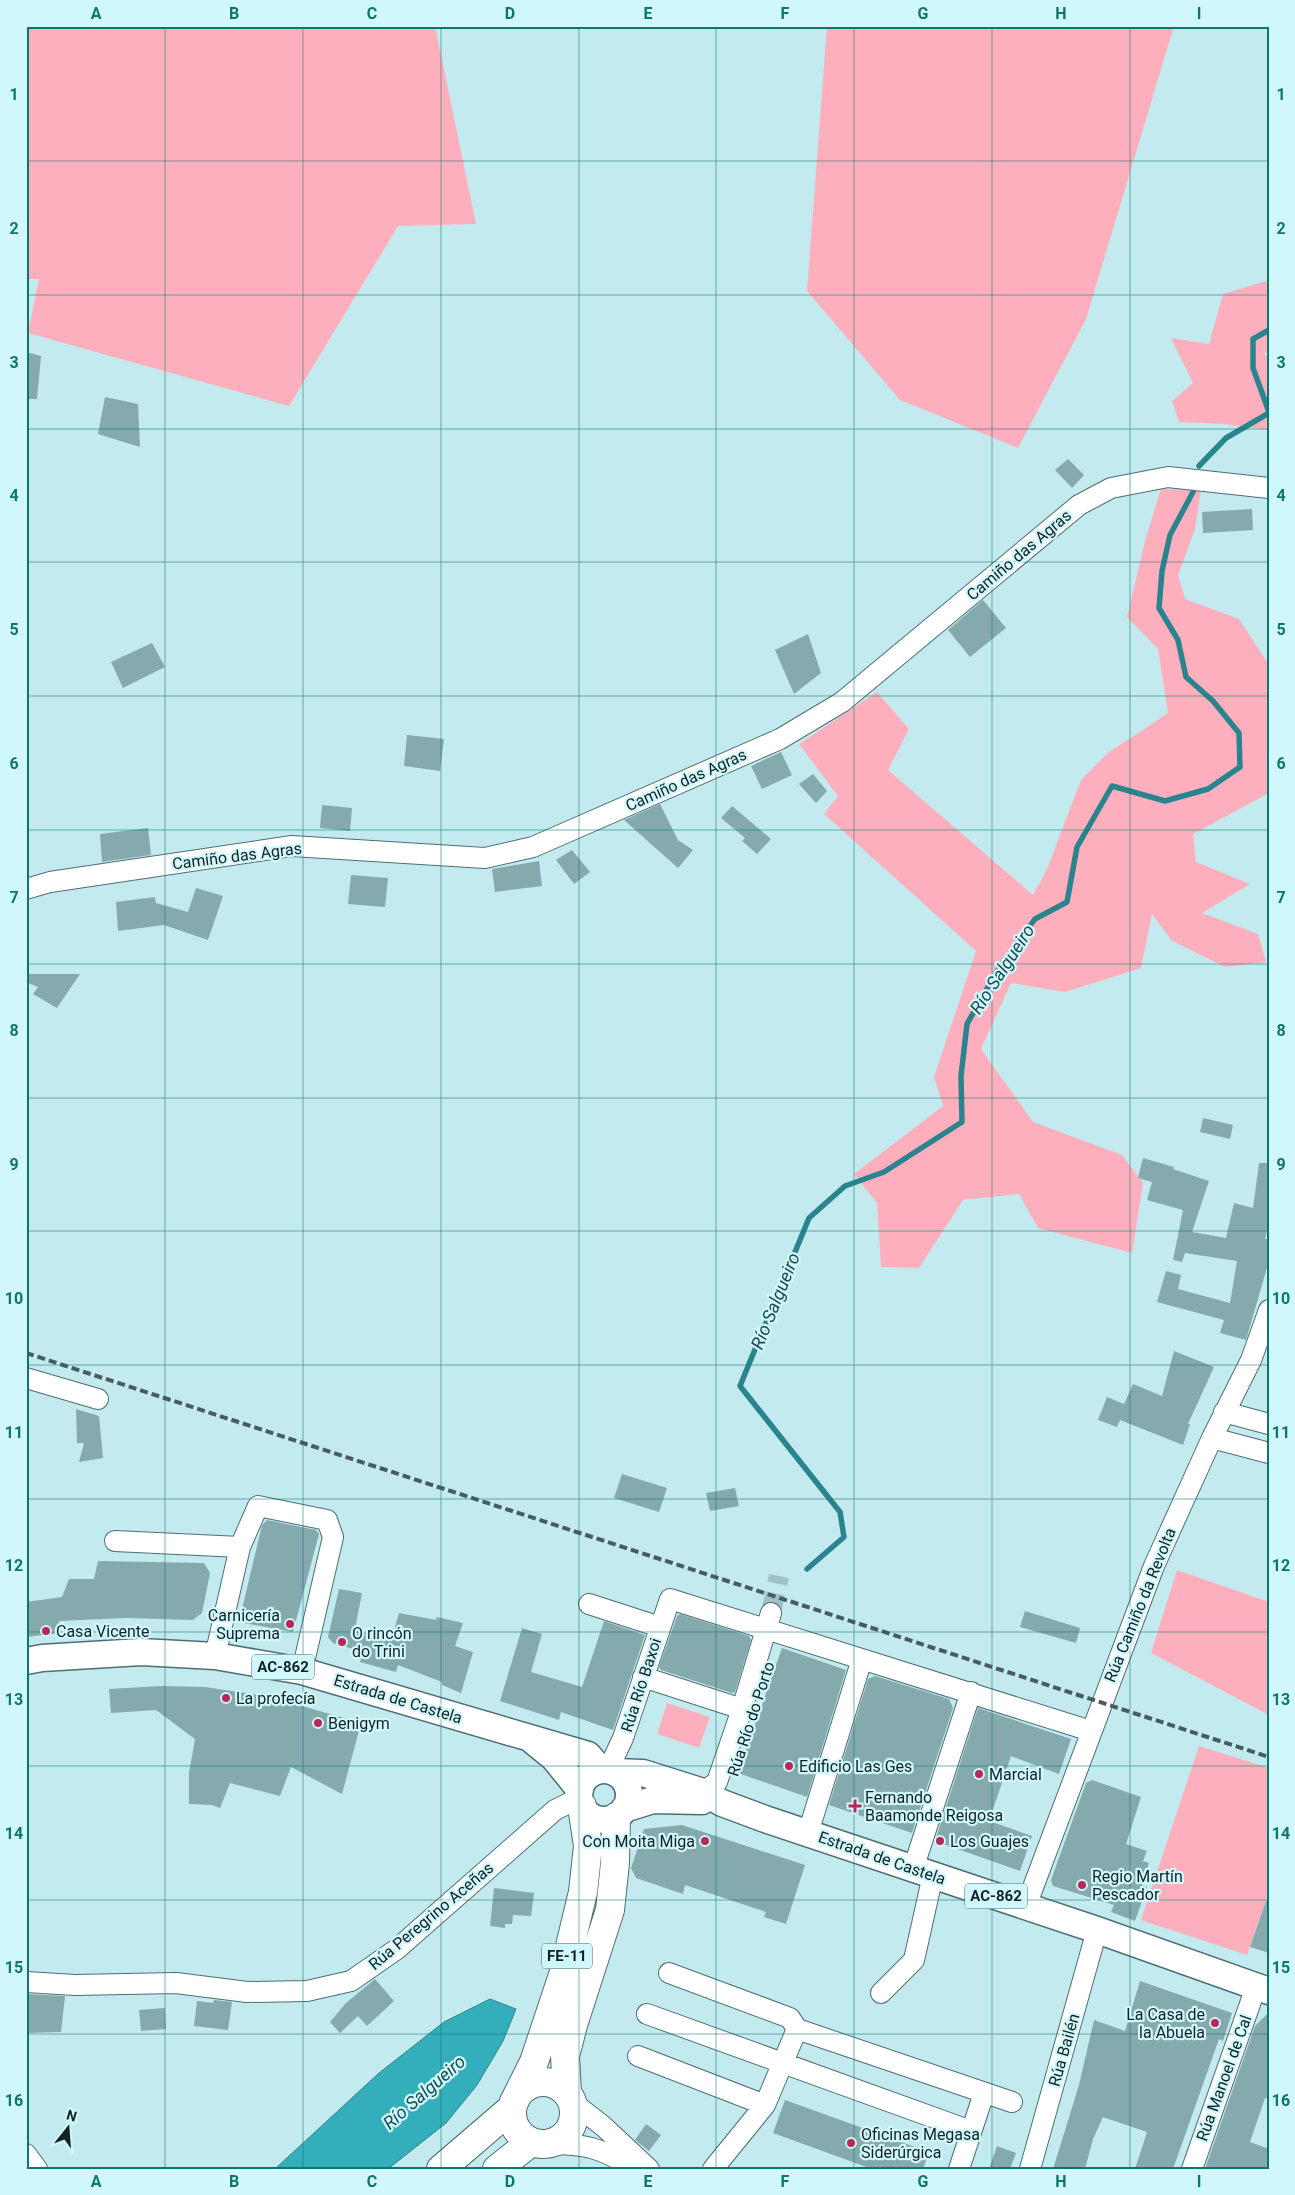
<svg xmlns="http://www.w3.org/2000/svg" width="1295" height="2195" viewBox="0 0 1295 2195" font-family="Roboto,sans-serif">
<style>
.green{fill:#feafbd}
.water{fill:#34aebb;stroke:#2a848e}
.lines{fill:none;stroke-linecap:round;stroke-linejoin:round}
.stream{stroke:#2a848e;stroke-width:5.5}
.building{fill:#84aaae}
.minor-tunnel{stroke:#a0c2c6;stroke-width:20;stroke-dasharray:20 10;stroke-linecap:butt}
.minor-casing{stroke:#4c6f74;stroke-width:22}
.major-casing{stroke:#4c6f74;stroke-width:29}
.highway-casing{stroke:#4c6f74;stroke-width:30}
.minor{stroke:#fff;stroke-width:20}
.major{stroke:#fff;stroke-width:26}
.highway{stroke:#fff;stroke-width:28}
.rail{stroke:#465c5e;stroke-width:4;stroke-dasharray:8 4;stroke-linecap:butt}
.grid{fill:none;stroke:#0f766e;stroke-width:1;stroke-opacity:0.55}
.poi-dot{fill:#b72856;stroke:#d0f7fc;stroke-width:2}
.labels{text-anchor:middle;dominant-baseline:central;stroke-width:4.5;stroke-linejoin:round;paint-order:stroke}
.shield{fill:#d0f7fc;stroke:#4c6265;stroke-width:1}
.shield-label{font-size:15px;font-weight:bold;fill:#132224}
.street-label{font-size:16px;fill:#132224;stroke:#d0f7fc}
.poi-label{font-size:16px;fill:#132224;stroke:#d0f7fc;text-anchor:start}
.water-label{font-size:18px;font-style:italic;fill:#1a4d52;stroke:#d0f7fc}
.neatline{fill:none;stroke:#0f766e;stroke-width:2}
.grid-label{font-size:16px;text-anchor:middle;font-weight:bold;fill:#0f766e}
</style>
<rect width="100%" height="100%" fill="#c3eaef"/>
<path class="green" d="M 26,26 L 435,26 L 476,224 L 398,226 L 289,406 L 28,333 L 39,279 L 26,279 Z
M 827,26 L 1174,26 L 1086,319 L 1018,448 L 900,400 L 807,291 Z
M 1269,280 L 1269,352 L 1264,353 L 1269,359 L 1269,430 L 1223,424 L 1179,422 L 1172,401 L 1193,383 L 1171,338 L 1209,344 L 1223,294 Z
M 1161,489 L 1201,490 L 1195,529 L 1178,575 L 1185,599 L 1239,619 L 1269,665 L 1269,793 L 1193,834 L 1196,862 L 1250,884 L 1202,913 L 1258,934 L 1266,962 L 1225,967 L 1172,941 L 1152,914 L 1141,968 L 1065,992 L 1011,983 L 981,1049 L 1033,1122 L 1122,1155 L 1143,1183 L 1132,1253 L 1038,1228 L 1019,1194 L 963,1200 L 919,1268 L 881,1267 L 877,1203 L 854,1174 L 943,1106 L 934,1077 L 976,951 L 824,814 L 838,796 L 799,744 L 877,692 L 909,729 L 888,770 L 1033,895 L 1047,869 L 1081,780 L 1109,752 L 1168,713 L 1158,649 L 1127,617 L 1145,541 Z
M 1177,1570 L 1269,1602 L 1269,1715 L 1151,1653 Z
M 667,1703 L 710,1717 L 699,1748 L 657,1734 Z
M 1199,1746 L 1269,1768 L 1269,1892 L 1247,1955 L 1141,1920 Z"/>
<path class="water" d="M 490,1999 L 516,2009 L 503,2041 L 477,2085 L 446,2123 L 388,2169 L 275,2169 L 378,2074 L 444,2022 Z"/>
<g class="lines">
<path class="stream" d="M 1269,330 L 1253,339 L 1253,368 L 1269,412
M 1199,466 L 1226,438 L 1269,413
M 807,1569 L 844,1537 L 840,1512 L 740,1386 L 809,1218 L 845,1186 L 884,1172 L 962,1122 L 961,1076 L 967,1024 L 997,971 L 1035,919 L 1067,902 L 1077,847 L 1112,786 L 1165,801 L 1208,789 L 1240,767 L 1239,733 L 1213,701 L 1186,677 L 1178,640 L 1159,608 L 1162,571 L 1170,535 L 1193,492"/>
</g>
<path class="building" d="M 26,352 L 41,356 L 37,399 L 26,399 Z
M 105,397 L 138,404 L 140,447 L 98,434 Z
M 1068,459 L 1084,475 L 1072,488 L 1055,470 Z
M 1252,509 L 1253,530 L 1203,533 L 1202,512 Z
M 983,600 L 1006,628 L 970,657 L 948,630 Z
M 808,634 L 821,673 L 794,694 L 775,650 Z
M 152,643 L 165,667 L 123,688 L 111,662 Z
M 407,735 L 444,739 L 440,771 L 404,766 Z
M 781,752 L 792,775 L 762,789 L 751,766 Z
M 813,774 L 827,791 L 816,803 L 799,784 Z
M 660,804 L 678,840 L 693,850 L 678,868 L 624,820 Z
M 322,805 L 352,808 L 350,831 L 320,828 Z
M 732,806 L 771,839 L 757,854 L 742,841 L 745,838 L 721,818 Z
M 148,828 L 151,855 L 102,862 L 100,834 Z
M 572,850 L 590,872 L 574,884 L 556,860 Z
M 539,861 L 542,886 L 495,892 L 492,869 Z
M 351,875 L 388,878 L 385,907 L 348,904 Z
M 196,888 L 223,896 L 208,940 L 164,925 L 118,931 L 116,902 L 155,897 L 156,903 L 188,912 Z
M 26,974 L 80,974 L 57,1008 L 33,994 L 38,987 L 26,982 Z
M 1203,1118 L 1233,1125 L 1230,1139 L 1200,1132 Z
M 1143,1158 L 1174,1167 L 1173,1169 L 1209,1181 L 1192,1232 L 1226,1238 L 1234,1203 L 1253,1208 L 1259,1163 L 1269,1163 L 1269,1223 L 1265,1239 L 1269,1239 L 1269,1261 L 1246,1340 L 1220,1333 L 1224,1320 L 1157,1302 L 1166,1271 L 1181,1275 L 1178,1289 L 1230,1303 L 1237,1261 L 1185,1253 L 1182,1262 L 1173,1260 L 1183,1210 L 1147,1200 L 1152,1182 L 1138,1178 Z
M 1174,1351 L 1214,1367 L 1188,1424 L 1190,1424 L 1183,1445 L 1120,1420 L 1117,1427 L 1098,1420 L 1107,1397 L 1124,1404 L 1133,1384 L 1162,1396 Z
M 76,1409 L 99,1416 L 103,1458 L 79,1462 L 84,1443 L 77,1443 Z
M 622,1474 L 667,1488 L 659,1512 L 614,1498 Z
M 735,1488 L 739,1506 L 710,1511 L 706,1493 Z
M 267,1520 L 316,1530 L 319,1534 L 293,1632 L 239,1622 L 262,1525 Z
M 98,1561 L 204,1563 L 210,1573 L 202,1613 L 193,1620 L 125,1618 L 59,1621 L 61,1633 L 26,1637 L 26,1602 L 62,1597 L 69,1579 L 94,1579 Z
M 339,1589 L 362,1593 L 355,1629 L 391,1641 L 399,1613 L 436,1620 L 437,1617 L 463,1623 L 455,1646 L 473,1652 L 461,1693 L 442,1685 L 442,1682 L 398,1665 L 396,1672 L 360,1662 L 363,1652 L 333,1643 L 328,1637 Z
M 1025,1611 L 1080,1628 L 1076,1643 L 1020,1627 Z
M 680,1614 L 749,1636 L 751,1640 L 735,1692 L 732,1693 L 661,1670 L 659,1667 L 677,1616 Z
M 604,1621 L 645,1635 L 613,1730 L 561,1712 L 559,1720 L 500,1701 L 522,1628 L 542,1634 L 531,1672 L 582,1687 Z
M 782,1648 L 846,1670 L 807,1797 L 738,1773 Z
M 875,1676 L 949,1699 L 953,1708 L 912,1833 L 829,1805 L 868,1679 Z
M 161,1686 L 205,1687 L 271,1697 L 361,1723 L 342,1794 L 291,1767 L 280,1796 L 230,1783 L 220,1808 L 212,1805 L 189,1804 L 189,1773 L 195,1739 L 156,1710 L 111,1713 L 109,1689 Z
M 978,1708 L 1071,1739 L 1059,1774 L 1011,1756 L 989,1821 L 1032,1836 L 1020,1871 L 935,1841 Z
M 1092,1780 L 1141,1797 L 1126,1844 L 1147,1851 L 1143,1861 L 1149,1863 L 1142,1885 L 1147,1887 L 1135,1921 L 1111,1912 L 1114,1905 L 1053,1886 L 1051,1880 L 1086,1783 Z
M 682,1825 L 805,1865 L 786,1924 L 764,1917 L 766,1912 L 685,1885 L 683,1894 L 636,1878 L 631,1868 L 644,1829 Z
M 494,1888 L 534,1893 L 531,1916 L 513,1915 L 512,1924 L 505,1924 L 505,1928 L 490,1926 Z
M 1266,1901 L 1269,1901 L 1269,1953 L 1250,1947 Z
M 375,1979 L 394,2001 L 367,2026 L 358,2016 L 340,2033 L 330,2022 L 346,2003 Z
M 1140,1981 L 1232,2013 L 1223,2041 L 1219,2039 L 1173,2169 L 1135,2169 L 1147,2132 L 1103,2117 L 1093,2139 L 1085,2169 L 1053,2169 L 1079,2085 L 1094,2020 L 1125,2031 Z
M 26,1994 L 65,1996 L 61,2032 L 26,2033 Z
M 214,2000 L 232,2002 L 228,2030 L 194,2026 L 197,2001 L 213,2003 Z
M 165,2008 L 166,2029 L 141,2031 L 139,2010 Z
M 1269,2012 L 1269,2099 L 1265,2098 L 1250,2142 L 1269,2149 L 1269,2169 L 1205,2169 L 1255,2026 Z
M 785,2100 L 929,2152 L 923,2169 L 872,2169 L 773,2133 Z
M 646,2124 L 661,2135 L 649,2151 L 635,2140 Z
M 997,2146 L 1016,2153 L 1010,2169 L 989,2169 Z"/>
<g class="lines">
<path class="minor-tunnel" d="M 771,1613 L 779,1576"/>
<defs>
<path id="minor" d="M 26,889 L 50,882 L 292,846 L 485,858 L 533,847 L 780,739 L 842,702 L 1079,505 L 1111,488 L 1168,477 L 1269,488
M 26,1378 L 98,1399
M 1224,1412 L 1269,1424
M 1212,1438 L 1269,1453
M 115,1541 L 240,1547
M 589,1604 L 660,1627
M 215,1656 L 240,1547 L 258,1506 L 327,1520 L 333,1537 L 302,1671
M 643,1677 L 742,1709
M 608,1770 L 623,1738 L 670,1599 L 1091,1731
M 703,1792 L 717,1782 L 742,1709 L 771,1613
M 808,1833 L 862,1659
M 913,1869 L 971,1692
M 1026,1906 L 1154,1566 L 1212,1438 L 1251,1360 L 1269,1310
M 669,1973 L 790,2018 L 797,2029 L 1012,2102
M 26,1982 L 75,1985 L 176,1983 L 247,1992 L 307,1991 L 351,1981 L 397,1949 L 555,1810 L 579,1798
M 881,1993 L 914,1960 L 933,1875
M 647,2014 L 971,2131
M 638,2056 L 765,2105 L 797,2029
M 572,2102 L 603,2126 L 649,2169
M 546,2144 C 585,2144 601,2147 634,2169
M 26,2154 L 37,2169
M 713,2169 L 765,2105
M 959,2169 L 984,2093
M 1030,2169 L 1097,1930
M 1192,2169 L 1256,1987"/>
<path id="major" d="M 26,1661 L 42,1658 L 141,1652 L 215,1656 L 302,1671 L 588,1755 L 601,1770
M 533,1741 L 554,1758 L 580,1790
M579 1795a25 25 0 1 1 50 0a25 25 0 1 1-50 0Z
M 615,1772 L 643,1773 L 703,1792 L 722,1803 L 765,1819 L 1097,1930 L 1269,1991
M 624,1809 L 653,1800 L 702,1801"/>
<path id="highway" d="M512 2113a31 31 0 1 1 62 0a31 31 0 1 1-62 0Z
M 567,2093 L 565,2056 L 573,2025 L 610,1910 L 615,1863 L 616,1817
M 515,2100 L 534,2062 L 563,1975 L 583,1892 L 588,1846 L 582,1806
M 441,2169 L 512,2108
M 497,2169 L 531,2142"/>
</defs>
<use href="#minor" class="minor-casing"/>
<use href="#major" class="major-casing"/>
<use href="#highway" class="highway-casing"/>
<use href="#minor" class="minor"/>
<use href="#major" class="major"/>
<use href="#highway" class="highway"/>
<path class="rail" d="M 26,1353 L 1269,1757"/>
</g>
<path class="grid" d="M 165,26 L 165,2169M 303,26 L 303,2169M 441,26 L 441,2169M 579,26 L 579,2169M 716,26 L 716,2169M 854,26 L 854,2169M 992,26 L 992,2169M 1130,26 L 1130,2169M 26,161 L 1269,161M 26,295 L 1269,295M 26,429 L 1269,429M 26,562 L 1269,562M 26,696 L 1269,696M 26,830 L 1269,830M 26,964 L 1269,964M 26,1098 L 1269,1098M 26,1231 L 1269,1231M 26,1365 L 1269,1365M 26,1499 L 1269,1499M 26,1632 L 1269,1632M 26,1766 L 1269,1766M 26,1900 L 1269,1900M 26,2034 L 1269,2034"/>
<g class="poi-dot">
<circle cx="290" cy="1624" r="5"/>
<circle cx="46" cy="1631" r="5"/>
<circle cx="342" cy="1642" r="5"/>
<circle cx="226" cy="1698" r="5"/>
<circle cx="318" cy="1723" r="5"/>
<circle cx="789" cy="1766" r="5"/>
<circle cx="979" cy="1774" r="5"/>
<path d="M852.5 1798.5h5v5h5v5h-5v5h-5v-5h-5v-5h5z"/>
<circle cx="705" cy="1841" r="5"/>
<circle cx="940" cy="1841" r="5"/>
<circle cx="1082" cy="1885" r="5"/>
<circle cx="1215" cy="2023" r="5"/>
<circle cx="851" cy="2143" r="5"/>
</g>
<g class="labels">
<g class="shield">
<rect x="252" y="1654.5" width="62" height="25" rx="4"/>
<rect x="965" y="1883.5" width="62" height="25" rx="4"/>
<rect x="542" y="1943.5" width="50" height="25" rx="4"/>
</g>
<g class="shield-label">
<text x="283" y="1667">AC-862</text>
<text x="996" y="1896">AC-862</text>
<text x="567" y="1956">FE-11</text>
</g>
<g class="street-label">
<text transform="translate(1019 555) rotate(-40)">Camiño das Agras</text>
<text transform="translate(686 780) rotate(-24)">Camiño das Agras</text>
<text transform="translate(237 856) rotate(-7)">Camiño das Agras</text>
<text transform="translate(1140 1605) rotate(-68)">Rúa Camiño da Revolta</text>
<text transform="translate(641 1685) rotate(-72)">Rúa Río Baxoi</text>
<text transform="translate(398 1699) rotate(17)">Estrada de Castela</text>
<text transform="translate(751 1719) rotate(-72)">Rúa Río do Porto</text>
<text transform="translate(882 1858) rotate(19)">Estrada de Castela</text>
<text transform="translate(431 1916) rotate(-40)">Rúa Peregrino Aceñas</text>
<text transform="translate(1064 2050) rotate(-74)">Rúa Bailén</text>
<text transform="translate(1224 2078) rotate(-70)">Rúa Manoel de Cal</text>
</g>
<g class="poi-label">
<text x="280" y="1615" text-anchor="end">Carnicería<tspan x="280" dy="18">Suprema</tspan></text>
<text x="56" y="1631">Casa Vicente</text>
<text x="352" y="1633">O rincón<tspan x="352" dy="18">do Trini</tspan></text>
<text x="236" y="1698">La profecía</text>
<text x="328" y="1723">Benigym</text>
<text x="799" y="1766">Edificio Las Ges</text>
<text x="989" y="1774">Marcial</text>
<text x="865" y="1797">Fernando<tspan x="865" dy="18">Baamonde Reigosa</tspan></text>
<text x="695" y="1841" text-anchor="end">Con Moita Miga</text>
<text x="950" y="1841">Los Guajes</text>
<text x="1092" y="1876">Regio Martín<tspan x="1092" dy="18">Pescador</tspan></text>
<text x="1205" y="2014" text-anchor="end">La Casa de<tspan x="1205" dy="18">la Abuela</tspan></text>
<text x="861" y="2134">Oficinas Megasa<tspan x="861" dy="18">Siderúrgica</tspan></text>
</g>
<g class="water-label">
<text transform="translate(1002 969) rotate(-57)">Río Salgueiro</text>
<text transform="translate(775 1301) rotate(-68)">Río Salgueiro</text>
<text transform="translate(424 2092) rotate(-41)">Río Salgueiro</text>
</g>
</g>
<rect width="1295" height="2195" fill="none" stroke="#d0f7fc" stroke-width="55"/>
<g transform="translate(68 2128) rotate(17)" stroke="#d0f7fc" stroke-width="4" paint-order="stroke">
<path d="M0-4L9 19L0 12L-9 19Z" fill="#132224"/>
<text y="-8" font-size="14" font-weight="bold" text-anchor="middle" fill="#132224">N</text>
</g>
<rect x="28" y="28" width="1240" height="2140" class="neatline"/>
<g class="grid-label">
<text x="96" y="19">A</text>
<text x="234" y="19">B</text>
<text x="372" y="19">C</text>
<text x="510" y="19">D</text>
<text x="648" y="19">E</text>
<text x="785" y="19">F</text>
<text x="923" y="19">G</text>
<text x="1061" y="19">H</text>
<text x="1199" y="19">I</text>
<text x="14" y="100">1</text>
<text x="1281" y="100">1</text>
<text x="14" y="234">2</text>
<text x="1281" y="234">2</text>
<text x="14" y="368">3</text>
<text x="1281" y="368">3</text>
<text x="14" y="501">4</text>
<text x="1281" y="501">4</text>
<text x="14" y="635">5</text>
<text x="1281" y="635">5</text>
<text x="14" y="769">6</text>
<text x="1281" y="769">6</text>
<text x="14" y="903">7</text>
<text x="1281" y="903">7</text>
<text x="14" y="1036">8</text>
<text x="1281" y="1036">8</text>
<text x="14" y="1170">9</text>
<text x="1281" y="1170">9</text>
<text x="14" y="1304">10</text>
<text x="1281" y="1304">10</text>
<text x="14" y="1438">11</text>
<text x="1281" y="1438">11</text>
<text x="14" y="1571">12</text>
<text x="1281" y="1571">12</text>
<text x="14" y="1705">13</text>
<text x="1281" y="1705">13</text>
<text x="14" y="1839">14</text>
<text x="1281" y="1839">14</text>
<text x="14" y="1973">15</text>
<text x="1281" y="1973">15</text>
<text x="14" y="2106">16</text>
<text x="1281" y="2106">16</text>
<text x="96" y="2187">A</text>
<text x="234" y="2187">B</text>
<text x="372" y="2187">C</text>
<text x="510" y="2187">D</text>
<text x="648" y="2187">E</text>
<text x="785" y="2187">F</text>
<text x="923" y="2187">G</text>
<text x="1061" y="2187">H</text>
<text x="1199" y="2187">I</text>
</g>
</svg>
